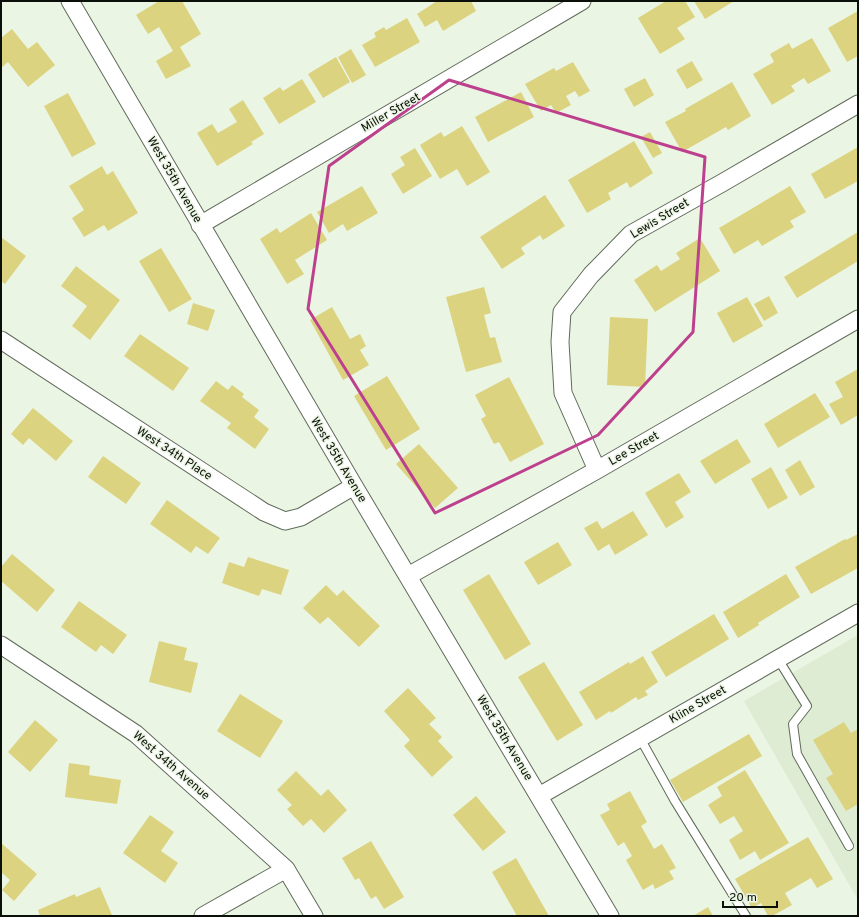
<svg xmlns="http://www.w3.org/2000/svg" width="859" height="917" viewBox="0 0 859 917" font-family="Overpass,sans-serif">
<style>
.built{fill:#ddecd3}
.building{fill:#dcd380}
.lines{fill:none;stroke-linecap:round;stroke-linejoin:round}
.lane-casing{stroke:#616b5b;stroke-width:10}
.street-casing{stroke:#616b5b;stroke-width:19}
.lane{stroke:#fff;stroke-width:8}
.street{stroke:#fff;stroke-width:17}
.marked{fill:none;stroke:#bd408e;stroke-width:3;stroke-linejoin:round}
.labels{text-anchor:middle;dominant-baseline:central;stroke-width:3;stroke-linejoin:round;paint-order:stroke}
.street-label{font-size:12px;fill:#0b0f09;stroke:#ebf5e3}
</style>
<rect width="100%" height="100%" fill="#ebf5e3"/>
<path class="built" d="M 858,635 L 858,900 L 744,701 Z"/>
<path class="building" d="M 159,1 L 182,1 L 201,34 L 180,47 L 191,66 L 166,79 L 156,61 L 173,51 L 159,27 L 148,34 L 136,15 Z
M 437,1 L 471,1 L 476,11 L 443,31 L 437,20 L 425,27 L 417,14 Z
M 666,1 L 685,1 L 695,17 L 677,28 L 685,39 L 660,54 L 638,18 Z
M 694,1 L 734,1 L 705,19 Z
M 858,11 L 858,56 L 847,62 L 828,28 Z
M 407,18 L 420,42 L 375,67 L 362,45 L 376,37 L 374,33 L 384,27 L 386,30 Z
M 12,29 L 28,49 L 37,42 L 55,65 L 28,87 L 8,62 L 1,68 L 1,38 Z
M 812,38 L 831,71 L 808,84 L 804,78 L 791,86 L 795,91 L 772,105 L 753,74 L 774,62 L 770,54 L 789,43 L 792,49 Z
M 351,49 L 366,75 L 352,83 L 338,57 Z
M 336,57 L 350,82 L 323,98 L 308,74 Z
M 692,61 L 703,80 L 687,89 L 676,70 Z
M 573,62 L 590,91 L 579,97 L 575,91 L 566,96 L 571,105 L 556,113 L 551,105 L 541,111 L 525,84 L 554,68 L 556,71 Z
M 645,78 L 654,95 L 634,107 L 624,89 Z
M 302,79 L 316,102 L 279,124 L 263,98 L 280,87 L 283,91 Z
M 732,82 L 751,116 L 728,130 L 726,127 L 682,152 L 665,122 L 686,111 L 685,109 Z
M 521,92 L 534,117 L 488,142 L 475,117 Z
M 68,93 L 96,144 L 72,157 L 44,106 Z
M 243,100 L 264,134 L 251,142 L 253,144 L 217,166 L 197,133 L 212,124 L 218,133 L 237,122 L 229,109 Z
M 462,126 L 490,172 L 467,186 L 457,169 L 440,179 L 420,145 L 441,132 L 444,137 Z
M 650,132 L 662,153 L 653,158 L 641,137 Z
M 634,141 L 653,173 L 630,188 L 627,182 L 608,193 L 611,199 L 587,213 L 568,180 Z
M 858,147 L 858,181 L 825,199 L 811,174 Z
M 415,148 L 432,176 L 403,194 L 391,174 L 405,165 L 400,157 Z
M 102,166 L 107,175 L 113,171 L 138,213 L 108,231 L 104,225 L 84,237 L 72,218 L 84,210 L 69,186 Z
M 362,186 L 378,213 L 347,231 L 343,224 L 329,233 L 317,212 Z
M 790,186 L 806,212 L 790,221 L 794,227 L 762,246 L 758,240 L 734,254 L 719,228 Z
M 545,195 L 565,226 L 543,240 L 540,235 L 521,248 L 525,254 L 502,269 L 480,237 Z
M 311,213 L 327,240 L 295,260 L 304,274 L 287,284 L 260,239 L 277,228 L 280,233 Z
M 858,232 L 858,261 L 797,298 L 784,277 Z
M 1,237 L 26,256 L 5,284 L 1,281 Z
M 700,238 L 720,271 L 655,312 L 634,280 L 657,265 L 661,271 L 680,259 L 676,253 Z
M 161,248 L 192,299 L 169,312 L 139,261 Z
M 76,266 L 120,300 L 90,340 L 72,326 L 87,306 L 61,286 Z
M 484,287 L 491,313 L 484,315 L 490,338 L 495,337 L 502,362 L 466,372 L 446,297 Z
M 769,296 L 778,313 L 764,321 L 754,304 Z
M 747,297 L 763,326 L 733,343 L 717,313 Z
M 193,303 L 215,310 L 208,331 L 187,324 Z
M 332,307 L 350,339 L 360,334 L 366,346 L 360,350 L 369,365 L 343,380 L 310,320 Z
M 610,317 L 648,319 L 645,387 L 607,385 Z
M 140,334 L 189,368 L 173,391 L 124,356 Z
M 858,369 L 858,415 L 841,425 L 829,404 L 843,397 L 835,382 Z
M 387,376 L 420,429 L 386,450 L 354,396 Z
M 509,377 L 544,444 L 510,462 L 499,442 L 494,444 L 481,419 L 486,416 L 475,395 Z
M 216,381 L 228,390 L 232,385 L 244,394 L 242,397 L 259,410 L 254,417 L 269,429 L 255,449 L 227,428 L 231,423 L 200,401 Z
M 815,393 L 830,417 L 778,448 L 764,424 Z
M 33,408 L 73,441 L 56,461 L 29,438 L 23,445 L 11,434 Z
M 737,439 L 751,462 L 715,484 L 700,461 Z
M 419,444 L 458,488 L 435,508 L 396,464 Z
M 103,456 L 141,483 L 126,504 L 88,477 Z
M 800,460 L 815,487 L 800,496 L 785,470 Z
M 771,467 L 788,498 L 768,509 L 751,479 Z
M 679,473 L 691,492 L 675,502 L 684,517 L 666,528 L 645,493 Z
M 167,500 L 220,538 L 208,554 L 196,546 L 191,553 L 150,524 Z
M 633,511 L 648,535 L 615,555 L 609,544 L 598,551 L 584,528 L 597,521 L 602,529 Z
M 858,534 L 858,568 L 811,594 L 795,567 L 845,539 L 846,540 Z
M 558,542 L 572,565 L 538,585 L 524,562 Z
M 12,554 L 55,590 L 37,612 L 1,581 L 1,567 Z
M 248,557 L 289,570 L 281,595 L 262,589 L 259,596 L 222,583 L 229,562 L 244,567 Z
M 489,574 L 531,644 L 505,660 L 463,590 Z
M 786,574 L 800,597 L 758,623 L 759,625 L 738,638 L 723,612 Z
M 326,585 L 337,596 L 343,590 L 380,626 L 359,647 L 328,617 L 320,624 L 303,608 Z
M 79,601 L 127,635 L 113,654 L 101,645 L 96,652 L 61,627 Z
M 714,614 L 729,639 L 666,677 L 651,652 Z
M 159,641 L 187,648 L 184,660 L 198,663 L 191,693 L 149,682 Z
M 643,656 L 658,682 L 645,691 L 648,695 L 638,700 L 636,697 L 611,713 L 610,711 L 596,720 L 579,692 L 629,662 L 630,664 Z
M 544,662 L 583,725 L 557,741 L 518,677 Z
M 408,688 L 436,718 L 429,724 L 442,737 L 438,741 L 453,757 L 432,777 L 404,746 L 410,740 L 384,711 Z
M 240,694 L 283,721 L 260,758 L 217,731 Z
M 35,720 L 58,740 L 30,772 L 8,752 Z
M 844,722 L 851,733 L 858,729 L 858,804 L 846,811 L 826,778 L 833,774 L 813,740 Z
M 749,734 L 762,756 L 683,802 L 670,780 Z
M 69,763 L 90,766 L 89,775 L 121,780 L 117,804 L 65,797 Z
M 745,770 L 789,843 L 760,860 L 755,851 L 740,860 L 729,840 L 743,831 L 734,816 L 720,824 L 708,805 L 722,796 L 717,787 Z
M 296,771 L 321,796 L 328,789 L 347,810 L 324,833 L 311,819 L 303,826 L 287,809 L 292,805 L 277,790 Z
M 630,791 L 647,822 L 641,826 L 654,849 L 662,844 L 676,868 L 669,871 L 674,879 L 655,889 L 653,884 L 643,890 L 626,860 L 632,856 L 624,842 L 618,846 L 600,815 L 610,810 L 607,804 Z
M 476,796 L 506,832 L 483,851 L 453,815 Z
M 150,815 L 174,832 L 161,851 L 178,863 L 165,883 L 123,853 Z
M 808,837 L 833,879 L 817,888 L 811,878 L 785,893 L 792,905 L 772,916 L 768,916 L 761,903 L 752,908 L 735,879 Z
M 371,841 L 404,897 L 384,909 L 376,896 L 371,899 L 359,878 L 355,880 L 342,858 Z
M 1,843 L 37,874 L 14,901 L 2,890 L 10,880 L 1,872 Z
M 516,858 L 549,916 L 517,916 L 492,872 Z
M 100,887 L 112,915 L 40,916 L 38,910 L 75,894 L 76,897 Z
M 708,907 L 713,916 L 693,916 Z"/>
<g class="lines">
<defs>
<path id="lane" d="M 778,659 L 807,706 L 793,724 L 797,754 L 849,846
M 640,738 L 675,801 L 746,916"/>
<path id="street" d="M 70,1 L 354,486 L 610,916
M 200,225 L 582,1
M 1,340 L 264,512 L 285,521 L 301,517 L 354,486
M 597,470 L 563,393 L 560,342 L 562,312 L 591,275 L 631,234 L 722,183 L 858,104
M 408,576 L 597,470 L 858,319
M 1,645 L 136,734 L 286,869 L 314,916
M 539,796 L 858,613
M 203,916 L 286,869"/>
</defs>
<use href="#lane" class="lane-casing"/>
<use href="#street" class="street-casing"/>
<use href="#lane" class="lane"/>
<use href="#street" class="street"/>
</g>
<path class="marked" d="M 449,80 L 705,157 L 693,332 L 598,435 L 435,513 L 308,309 L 329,166 Z"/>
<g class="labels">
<g class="street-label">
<text transform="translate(391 113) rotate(-30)">Miller Street</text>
<text transform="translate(174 180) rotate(60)">West 35th Avenue</text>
<text transform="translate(660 219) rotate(-31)">Lewis Street</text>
<text transform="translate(634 449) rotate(-30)">Lee Street</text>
<text transform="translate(174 454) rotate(33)">West 34th Place</text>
<text transform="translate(338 460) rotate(59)">West 35th Avenue</text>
<text transform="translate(698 705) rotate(-30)">Kline Street</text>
<text transform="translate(504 738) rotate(59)">West 35th Avenue</text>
<text transform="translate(171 766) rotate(41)">West 34th Avenue</text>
</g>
</g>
<rect width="859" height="917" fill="none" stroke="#0b0f09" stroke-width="4"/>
<path d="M723 901v6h54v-6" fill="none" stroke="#0b0f09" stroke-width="2"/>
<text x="729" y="901" font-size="12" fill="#0b0f09" stroke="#ebf5e3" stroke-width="3" paint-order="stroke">20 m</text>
</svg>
